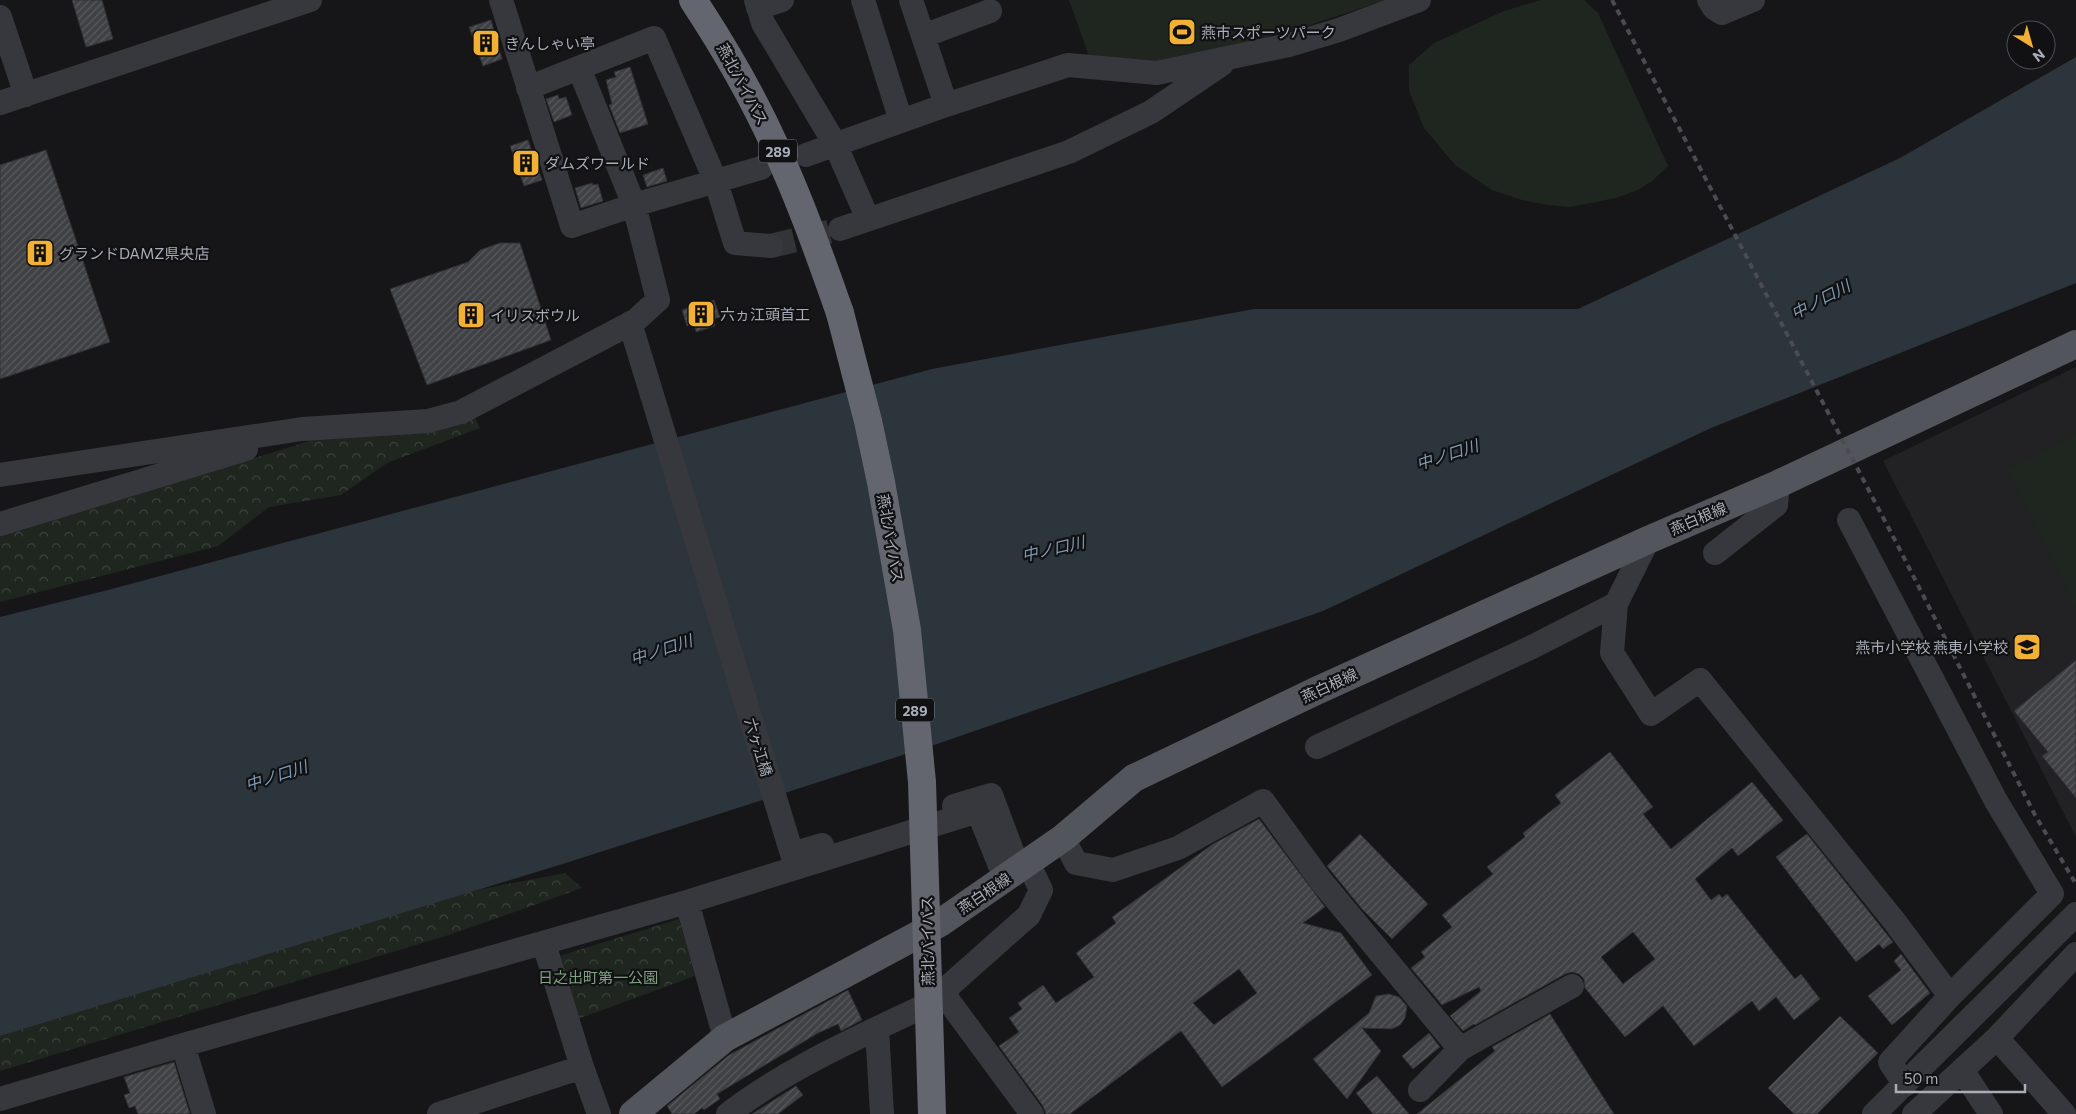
<svg xmlns="http://www.w3.org/2000/svg" width="2076" height="1114" viewBox="0 0 2076 1114" font-family="Commissioner,'Noto Sans JP',sans-serif">
<style>
.built{fill:#222225}
.forest{fill:url(#forest-crowns)}
.garden{fill:#1e261f}
.water{fill:#2c353c}
.building{fill:url(#building-hatch);stroke:#303034;fill-rule:evenodd}
.lines{fill:none;stroke-linecap:round;stroke-linejoin:round}
.minor-tunnel{stroke:#333438;stroke-width:24;stroke-dasharray:24 12;stroke-linecap:butt}
.minor{stroke:#37383d;stroke-width:24}
.major{stroke:#53555c;stroke-width:28}
.highway{stroke:#63666e;stroke-width:28}
.rail{stroke:#4a4c52;stroke-width:4;stroke-dasharray:6 5;stroke-linecap:butt}
.highway-bridge{stroke:#63666e;stroke-width:28}
.labels{text-anchor:middle;dominant-baseline:central;stroke-width:4.5;stroke-linejoin:round;paint-order:stroke}
.shield{fill:#111113;stroke:#7b7e86;stroke-width:1}
.shield-label{font-size:14px;font-weight:bold;fill:#a8adb8}
.poi-label{font-size:15px;fill:#a8adb8;stroke:#111113;text-anchor:start}
.street-label{font-size:15px;fill:#a8adb8;stroke:#111113}
.park-label{font-size:15px;fill:#7fa381;stroke:#111113}
.water-label{font-size:16px;font-style:italic;fill:#7f9bb3;stroke:#111113}
</style>
<defs>
<pattern id="forest-crowns" width="20" height="18" patternUnits="userSpaceOnUse" patternTransform="scale(1.25)"><rect width="20" height="18" fill="#1e261f"/><path d="M2 6a3 3 0 1 1 6 0M12 15a3 3 0 1 1 6 0" fill="none" stroke="#3c433d"/></pattern>
<pattern id="building-hatch" width="6" height="6" patternUnits="userSpaceOnUse" patternTransform="scale(1.25)"><rect width="6" height="6" fill="#404145"/><path d="M-1 1l2-2M0 6l6-6M5 7l2-2" fill="none" stroke="#595a5e"/></pattern>
</defs>
<rect width="100%" height="100%" fill="#161618"/>
<path class="built" d="M 2076,367 L 2076,837 L 1883,461 Z"/>
<path class="forest" d="M 474,416 L 480,428 L 387,463 L 341,495 L 269,507 L 218,546 L 0,602 L 0,535 L 297,445 L 321,436 Z
M 565,873 L 582,888 L 452,934 L 0,1071 L 0,1023 L 409,903 Z
M 679,919 L 695,976 L 575,1020 L 556,957 Z"/>
<path class="garden" d="M 1069,0 L 1386,0 L 1301,28 L 1169,62 L 1089,56 Z
M 1541,0 L 1584,0 L 1598,13 L 1668,166 L 1652,181 L 1638,190 L 1616,198 L 1570,207 L 1547,205 L 1522,200 L 1492,190 L 1455,165 L 1424,128 L 1409,91 L 1409,65 L 1434,43 L 1504,11 Z
M 2076,433 L 2076,609 L 2008,471 Z"/>
<path class="water" d="M 2076,57 L 2076,283 L 1711,428 L 1323,611 L 934,745 L 569,862 L 0,1036 L 0,617 L 108,590 L 932,369 L 1254,309 L 1578,309 L 1900,158 Z"/>
<path class="building" d="M 72,0 L 102,0 L 113,39 L 86,47 Z
M 491,20 L 502,59 L 483,66 L 469,27 Z
M 630,67 L 648,124 L 620,133 L 609,105 L 612,104 L 606,80 L 616,77 L 614,72 Z
M 558,95 L 559,99 L 566,97 L 572,115 L 554,122 L 546,99 Z
M 528,140 L 542,180 L 524,186 L 510,146 Z
M 46,150 L 110,342 L 0,379 L 0,165 Z
M 663,168 L 667,181 L 647,187 L 643,175 Z
M 592,183 L 593,185 L 598,184 L 603,201 L 581,208 L 575,188 Z
M 500,243 L 520,243 L 551,340 L 427,385 L 390,289 L 468,262 L 480,250 Z
M 714,300 L 720,317 L 713,319 L 715,326 L 696,332 L 694,324 L 687,326 L 682,310 Z
M 2076,660 L 2076,798 L 2042,756 L 2048,752 L 2014,711 Z
M 1610,752 L 1653,807 L 1643,814 L 1671,849 L 1752,782 L 1783,820 L 1738,856 L 1732,848 L 1695,879 L 1711,900 L 1719,894 L 1722,898 L 1727,894 L 1795,979 L 1801,974 L 1820,999 L 1794,1020 L 1776,997 L 1759,1011 L 1752,1001 L 1694,1046 L 1663,1006 L 1625,1037 L 1585,988 L 1584,979 L 1579,974 L 1572,972 L 1565,974 L 1475,1025 L 1474,1024 L 1463,1031 L 1450,1016 L 1481,991 L 1479,987 L 1442,1005 L 1411,968 L 1425,957 L 1421,952 L 1452,927 L 1442,915 L 1493,874 L 1487,867 L 1525,837 L 1523,833 L 1561,803 L 1555,795 ZM 1633,932 L 1655,959 L 1623,984 L 1601,957 Z
M 1259,819 L 1325,907 L 1303,923 L 1341,933 L 1372,975 L 1222,1087 L 1181,1031 L 1070,1114 L 1046,1114 L 1043,1106 L 999,1046 L 1019,1032 L 1009,1018 L 1022,1009 L 1018,1003 L 1043,985 L 1056,1003 L 1094,977 L 1076,953 L 1116,923 L 1112,917 L 1213,844 ZM 1239,969 L 1257,993 L 1214,1025 L 1193,1003 Z
M 1360,834 L 1428,904 L 1392,939 L 1362,909 L 1327,866 Z
M 1807,834 L 1893,942 L 1883,949 L 1879,944 L 1856,962 L 1776,857 Z
M 1901,954 L 1930,993 L 1892,1025 L 1868,996 L 1901,970 L 1894,961 Z
M 848,990 L 862,1020 L 841,1031 L 838,1024 L 818,1033 L 717,1094 L 720,1099 L 704,1110 L 702,1108 L 694,1114 L 672,1114 L 667,1106 L 729,1055 Z
M 1389,994 L 1399,997 L 1407,1006 L 1405,1018 L 1400,1025 L 1392,1029 L 1362,1028 L 1381,1051 L 1347,1099 L 1313,1059 L 1369,1013 L 1376,996 Z
M 1550,1014 L 1614,1114 L 1417,1114 L 1495,1051 L 1492,1047 Z
M 1840,1016 L 1878,1053 L 1817,1114 L 1794,1114 L 1768,1088 Z
M 1429,1033 L 1440,1047 L 1413,1069 L 1402,1056 Z
M 174,1062 L 190,1114 L 138,1114 L 135,1106 L 129,1108 L 124,1095 L 130,1093 L 124,1077 Z
M 1377,1076 L 1409,1114 L 1373,1114 L 1356,1093 Z
M 796,1086 L 803,1095 L 778,1114 L 752,1114 Z"/>
<g class="lines">
<path class="minor-tunnel" d="M 771,246 L 840,229"/>
<path class="minor" d="M 501,0 L 572,226 L 634,205 L 761,168
M 756,0 L 763,23 L 835,144 L 868,219
M 863,0 L 901,121
M 911,0 L 946,105
M 1709,0 L 1714,8 L 1722,13 L 1753,0
M 758,8 L 782,0
M 0,17 L 26,95
M 923,36 L 990,11
M 528,88 L 654,38 L 716,182 L 735,243 L 771,246
M 0,103 L 310,0
M 806,155 L 946,105 L 1068,65 L 1157,73 L 1289,45 L 1339,30 L 1419,0
M 840,229 L 1069,152 L 1151,112 L 1222,64
M 630,323 L 792,854 L 822,845
M 0,475 L 302,429 L 428,421 L 461,412 L 635,321 L 658,300 L 634,205 L 579,68
M 1849,520 L 1996,801 L 2052,894 L 1950,996 L 1890,1062 L 1905,1085
M 0,524 L 246,449
M 1648,540 L 1616,604 L 1612,653 L 1651,714 L 1700,680 L 1895,922 L 1950,996
M 1715,553 L 1776,505 L 1778,484
M 1317,747 L 1530,648 L 1616,604
M 954,806 L 991,795 L 1012,851 L 998,860
M 1063,838 L 1076,863 L 1113,870 L 1178,848 L 1263,801 L 1321,881 L 1460,1049
M 687,902 L 725,1038
M 544,944 L 582,1067 L 599,1114
M 945,996 L 1032,1114
M 877,1029 L 882,1114
M 1997,1038 L 2064,1114
M 1962,1070 L 1991,1114
M 1420,1090 L 1460,1049 L 1572,986
M 0,1099 L 183,1045
M 204,1114 L 183,1045 L 687,902 L 978,811 L 1005,878
M 439,1114 L 582,1067
M 728,1114 C 793,1064 871,1032 945,996 L 950,985 L 1029,915 L 1041,890 L 1028,863
M 1874,1114 L 2076,914
M 1914,1114 L 1997,1038 L 2076,954"/>
<path class="major" d="M 633,1114 L 725,1038 L 940,923 L 1063,838 L 1134,778 L 1316,691 L 1648,540 L 1778,484 L 2076,344"/>
<path class="highway" d="M 693,0 C 724,47 752,95 775,146 C 800,200 820,256 840,313"/>
<path class="rail" d="M 1612,0 L 1898,546 L 2035,815 L 2076,884"/>
<path class="highway-bridge" d="M 840,313 L 868,421 L 881,482 L 907,630 L 922,782 L 932,1114"/>
</g>
<defs>
<symbol id="stadium-square" viewBox="-11 -11 22 22"><rect x="-9" y="-9" width="18" height="18" rx="4" fill="#f2b134" stroke="#111113"/><path d="M0-5a6.5 5 0 1 0 0 10a6.5 5 0 1 0 0-10ZM-3.5-1.8h7v3.6h-7Z" fill="#111"/></symbol>
<symbol id="building-square" viewBox="-11 -11 22 22"><rect x="-9" y="-9" width="18" height="18" rx="4" fill="#f2b134" stroke="#111113"/><path d="M-4-6H4V6H1V3H-1V6H-4ZM-2.5-4.3h1.7v1.8h-1.7ZM.8-4.3h1.7v1.8H.8ZM-2.5-1h1.7V.8h-1.7ZM.8-1h1.7V.8H.8Z" fill="#111"/></symbol>
<symbol id="school-square" viewBox="-11 -11 22 22"><rect x="-9" y="-9" width="18" height="18" rx="4" fill="#f2b134" stroke="#111113"/><path d="M0-5L7-2L0 1L-7-2ZM-4 1L0 2.5L4 1V4Q0 6-4 4Z" fill="#111"/></symbol>
</defs>
<g fill-rule="evenodd">
<use href="#stadium-square" x="1166" y="16" width="32" height="32"/>
<use href="#building-square" x="470" y="27" width="32" height="32"/>
<use href="#building-square" x="510" y="147" width="32" height="32"/>
<use href="#building-square" x="24" y="237" width="32" height="32"/>
<use href="#building-square" x="685" y="298" width="32" height="32"/>
<use href="#building-square" x="455" y="299" width="32" height="32"/>
<use href="#school-square" x="2011" y="631" width="32" height="32"/>
</g>
<g class="labels">
<g class="shield">
<rect x="759" y="139.5" width="38" height="23" rx="4"/>
<rect x="896" y="698.5" width="38" height="23" rx="4"/>
</g>
<g class="shield-label">
<text x="778" y="151">289</text>
<text x="915" y="710">289</text>
</g>
<g class="poi-label">
<text x="1201" y="32">燕市スポーツパーク</text>
<text x="505" y="43">きんしゃい亭</text>
<text x="545" y="163">ダムズワールド</text>
<text x="59" y="253">グランドDAMZ県央店</text>
<text x="720" y="314">六ヵ江頭首工</text>
<text x="490" y="315">イリスボウル</text>
<text x="2008" y="647" text-anchor="end">燕市小学校 燕東小学校</text>
</g>
<g class="street-label">
<text transform="translate(743 84) rotate(62)">燕北バイパス</text>
<text transform="translate(1698 518) rotate(-23)">燕白根線</text>
<text transform="translate(891 538) rotate(80)">燕北バイパス</text>
<text transform="translate(1329 685) rotate(-25)">燕白根線</text>
<text transform="translate(759 747) rotate(73)">六ヶ江橋</text>
<text transform="translate(984 893) rotate(-34)">燕白根線</text>
<text transform="translate(927 941) rotate(-91)">燕北バイパス</text>
</g>
<g class="park-label">
<text x="598" y="977">日之出町第一公園</text>
</g>
<g class="water-label">
<text transform="translate(1820 299) rotate(-28)">中ノ口川</text>
<text transform="translate(1447 454) rotate(-18)">中ノ口川</text>
<text transform="translate(1053 548) rotate(-13)">中ノ口川</text>
<text transform="translate(661 649) rotate(-18)">中ノ口川</text>
<text transform="translate(276 775) rotate(-18)">中ノ口川</text>
</g>
</g>
<g transform="translate(2031 45) rotate(143)"><circle r="24" fill="#111113" stroke="#4d4f55"/>
<path d="M0-4L9 19L0 12L-9 19Z" fill="#f2b134"/>
<text y="-8" font-size="14" font-weight="bold" text-anchor="middle" fill="#a8adb8">N</text>
</g>
<path d="M1896 1084v8h129v-8" fill="none" stroke="#a8adb8" stroke-width="2.5"/>
<text x="1904" y="1084" font-size="15" fill="#a8adb8" stroke="#111113" stroke-width="4" paint-order="stroke">50 m</text>
</svg>
